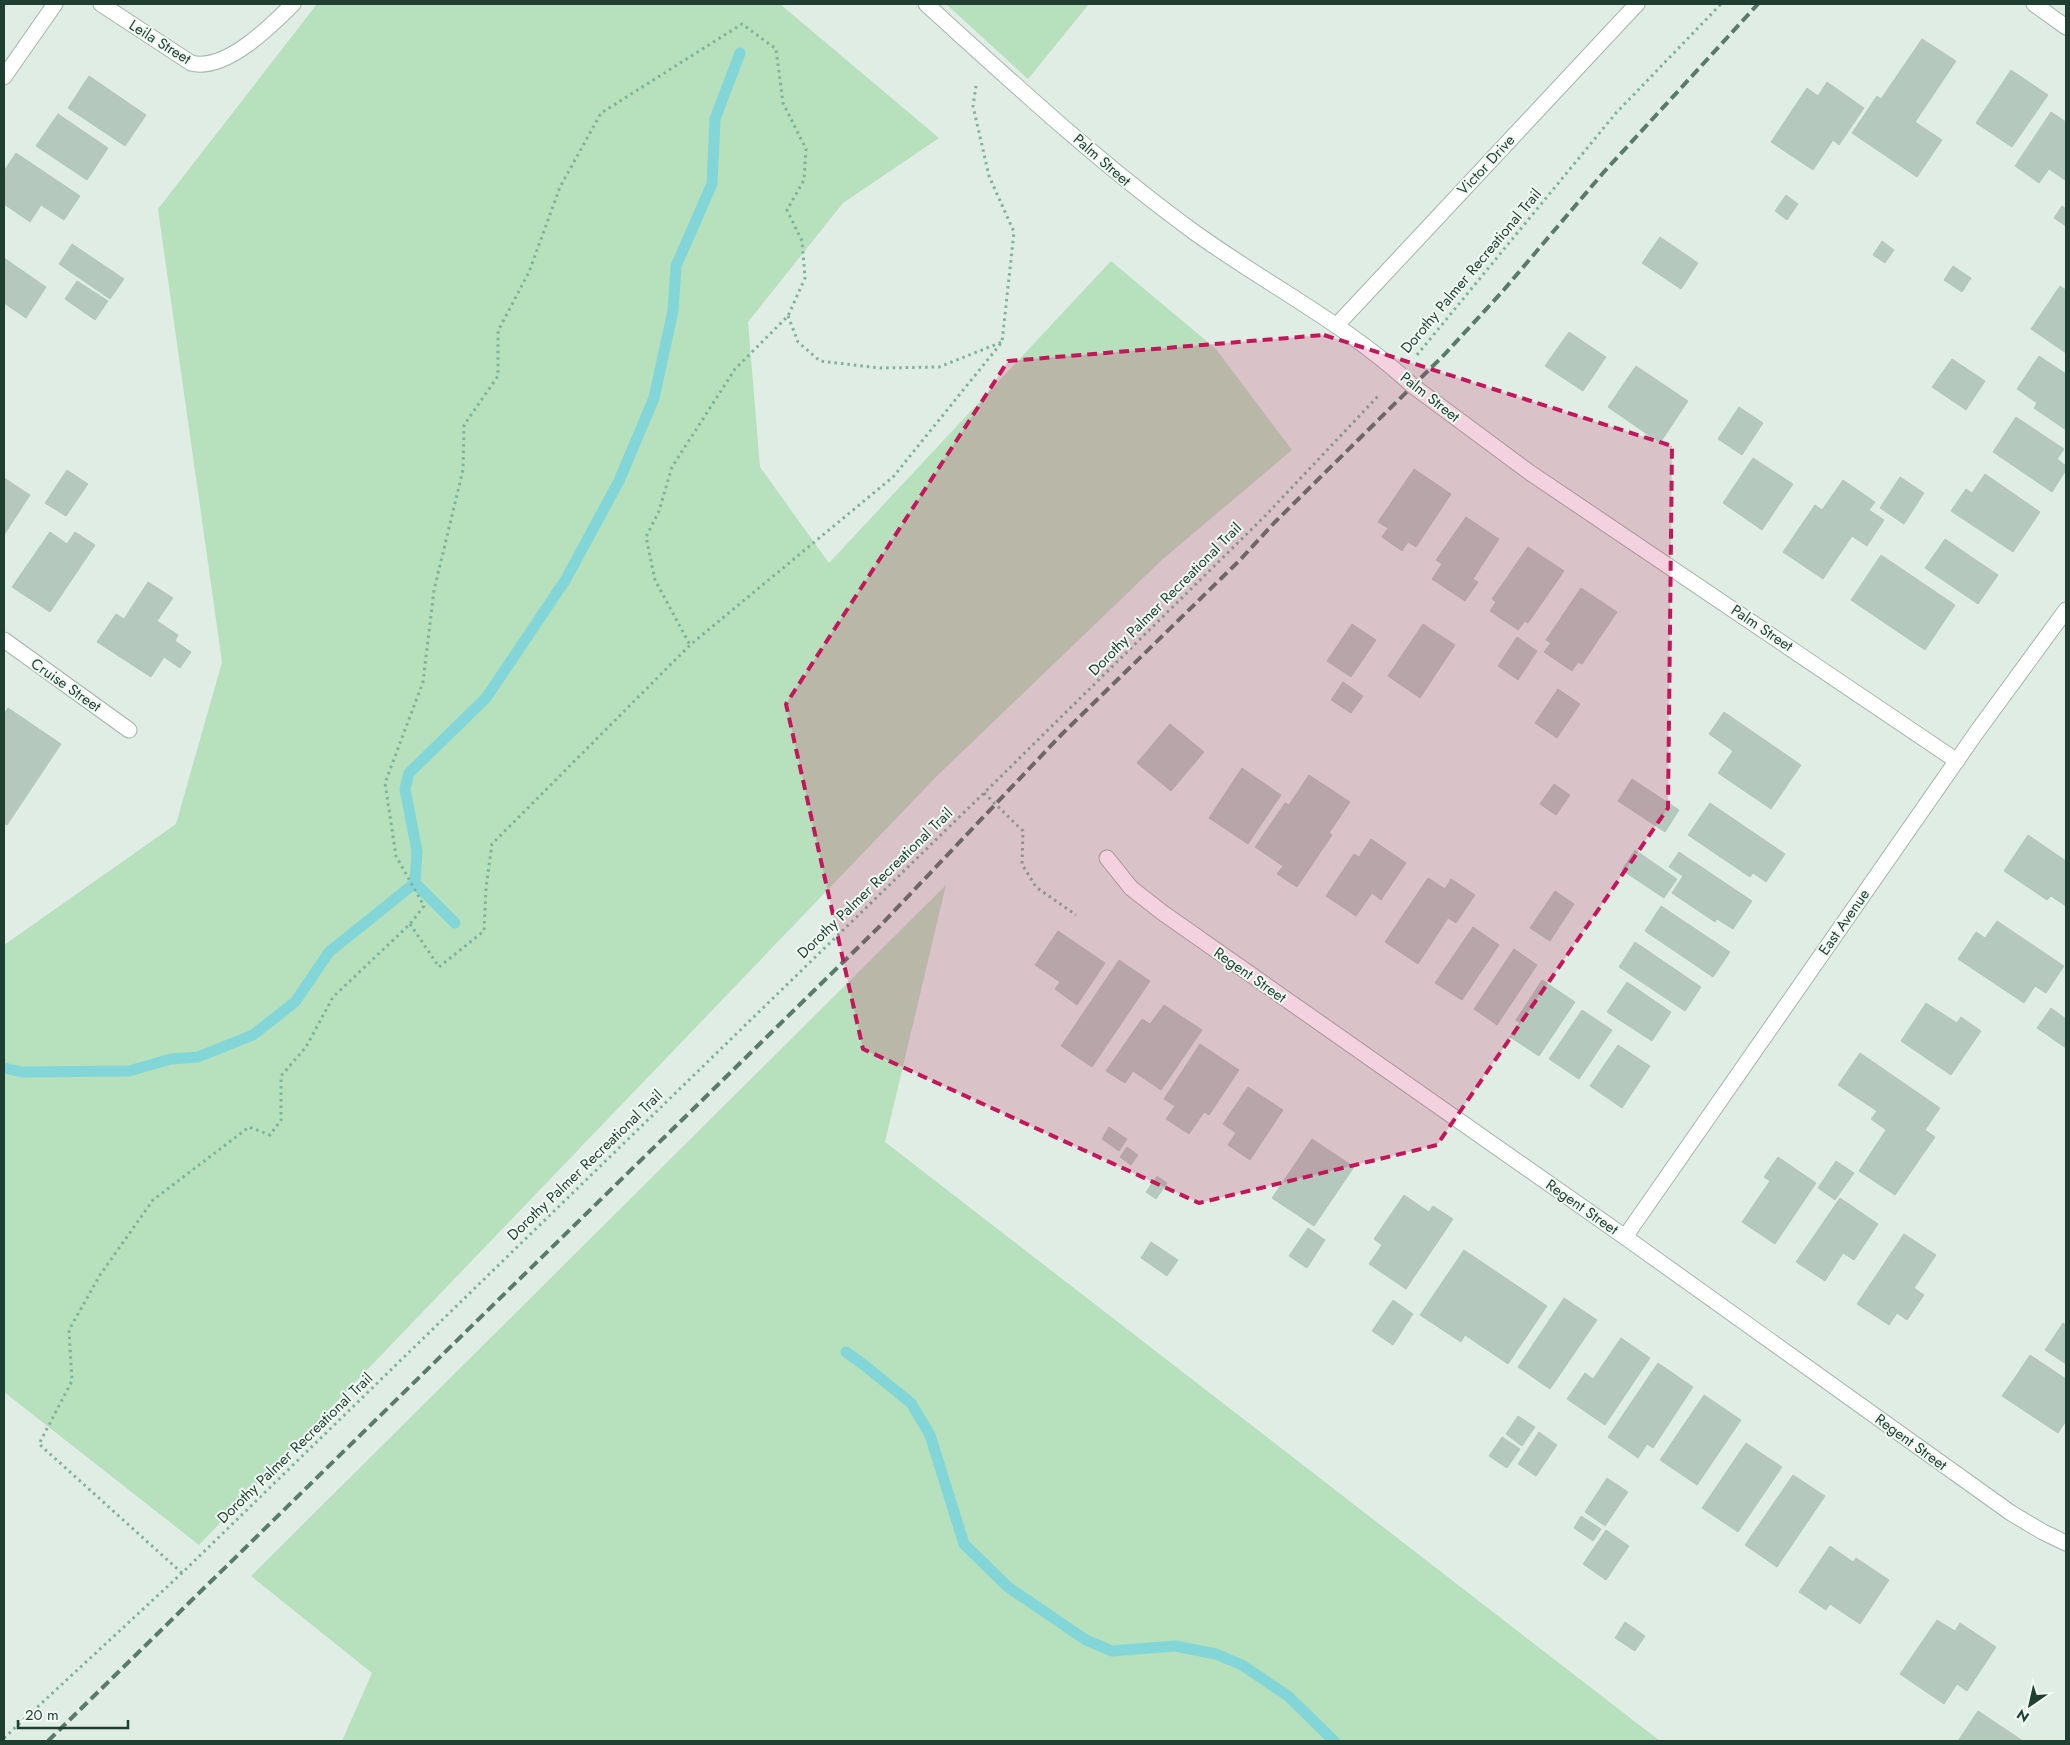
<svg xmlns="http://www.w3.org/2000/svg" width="2070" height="1745" viewBox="0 0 2070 1745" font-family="Jost,sans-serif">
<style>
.green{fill:#b7e0bc}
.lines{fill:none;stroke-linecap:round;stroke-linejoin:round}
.stream{stroke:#82d6d7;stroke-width:11}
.building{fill:#b5c8be;stroke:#b2c7bb}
.minor-casing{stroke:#a2b5ac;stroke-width:17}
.path{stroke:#7db39b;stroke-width:3;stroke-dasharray:2.5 4;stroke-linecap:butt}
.minor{stroke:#fff;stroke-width:15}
.rail{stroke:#597b6d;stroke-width:4;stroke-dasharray:10 5;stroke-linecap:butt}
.marked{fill:#c2185b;fill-opacity:0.2;stroke:#c2185b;stroke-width:4;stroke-dasharray:10 6;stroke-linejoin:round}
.labels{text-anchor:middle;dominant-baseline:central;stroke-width:4;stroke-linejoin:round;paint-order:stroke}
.street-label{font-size:15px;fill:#1f3f32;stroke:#f1f9f4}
</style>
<rect width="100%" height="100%" fill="#e0ede5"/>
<path class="green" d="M 317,4 L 780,4 L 939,138 L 843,203 L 748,322 L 760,467 L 829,563 L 1111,261 L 1216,349 L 1292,450 L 1163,559 L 937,776 L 199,1545 L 4,1392 L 4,945 L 176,824 L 222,662 L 158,209 Z
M 946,4 L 1089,4 L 1028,79 Z
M 946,885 L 885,1142 L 1660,1741 L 342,1741 L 372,1673 L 251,1576 Z"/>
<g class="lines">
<path class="stream" d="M 455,923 L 415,883 L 417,851 L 405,789 L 409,773 L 486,698 L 566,579 L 619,481 L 654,398 L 673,311 L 676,266 L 712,184 L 715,119 L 740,53
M 4,1068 L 22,1072 L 129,1071 L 171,1059 L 198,1057 L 253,1035 L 295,1002 L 329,952 L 415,883
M 846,1352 L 864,1365 L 911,1403 L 930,1435 L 964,1544 L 1008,1587 L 1086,1640 L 1112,1651 L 1175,1646 L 1216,1654 L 1242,1665 L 1288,1696 L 1334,1741"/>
</g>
<path class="building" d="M 1922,39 L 1956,61 L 1915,122 L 1942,140 L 1917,177 L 1852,133 L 1877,96 L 1881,99 Z
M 2011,70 L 2048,95 L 2012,147 L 1976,123 Z
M 89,76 L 146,115 L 125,146 L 68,108 Z
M 1827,82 L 1864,108 L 1839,145 L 1833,140 L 1813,170 L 1771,142 L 1807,88 L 1818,96 Z
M 2051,112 L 2066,122 L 2066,178 L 2065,180 L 2049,169 L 2039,183 L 2015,166 Z
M 58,114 L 108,148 L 87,180 L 36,146 Z
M 16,153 L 80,196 L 64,220 L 41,205 L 30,222 L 4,204 L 4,171 Z
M 1786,195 L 1798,204 L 1787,220 L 1775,211 Z
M 2062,206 L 2066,209 L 2066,226 L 2054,218 Z
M 1660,237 L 1698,263 L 1681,289 L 1642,263 Z
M 1882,241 L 1894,250 L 1885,263 L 1873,255 Z
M 72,244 L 124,279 L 110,299 L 59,264 Z
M 4,258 L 46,287 L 26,318 L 4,303 Z
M 1953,266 L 1971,278 L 1962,292 L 1944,280 Z
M 77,281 L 108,301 L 95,320 L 65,299 Z
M 2060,286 L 2066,290 L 2066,353 L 2031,329 Z
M 1569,332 L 1606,357 L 1583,391 L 1545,366 Z
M 2039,356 L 2066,374 L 2066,430 L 2034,408 L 2037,403 L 2017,389 Z
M 1952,359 L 1985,381 L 1966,410 L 1932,387 Z
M 1636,366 L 1688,401 L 1660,443 L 1608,407 Z
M 1739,407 L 1763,423 L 1742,455 L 1718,439 Z
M 2016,417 L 2064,449 L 2057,459 L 2066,466 L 2066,470 L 2052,492 L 1993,452 Z
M 1753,458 L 1793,484 L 1762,530 L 1723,503 Z
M 1414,469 L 1451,494 L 1416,547 L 1408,542 L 1402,551 L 1382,537 L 1388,528 L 1378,522 Z
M 67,470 L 88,484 L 66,516 L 45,503 Z
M 1985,474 L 2040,512 L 2013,552 L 1951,511 L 1966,489 L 1972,493 Z
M 1900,477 L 1924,493 L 1904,524 L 1880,508 Z
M 4,478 L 30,495 L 4,535 Z
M 1843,480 L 1875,502 L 1869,510 L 1884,520 L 1867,546 L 1852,536 L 1823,579 L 1783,552 L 1815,505 L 1822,510 Z
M 1466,517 L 1499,539 L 1473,579 L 1478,582 L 1465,601 L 1432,579 L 1442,564 L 1436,560 Z
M 50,532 L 67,544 L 75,532 L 95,545 L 50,612 L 12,587 Z
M 1945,539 L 1998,575 L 1978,604 L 1925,568 Z
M 1528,547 L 1564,571 L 1528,623 L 1525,621 L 1518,630 L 1490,611 L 1496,602 L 1492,599 Z
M 1881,555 L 1955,605 L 1925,650 L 1851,600 Z
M 148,582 L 173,598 L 157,621 L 178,635 L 175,641 L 191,652 L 180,668 L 164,657 L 151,677 L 97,642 L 116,614 L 124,619 Z
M 1581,588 L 1617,612 L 1582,664 L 1578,662 L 1572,671 L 1544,652 L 1551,643 L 1546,640 Z
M 1352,624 L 1376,640 L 1351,677 L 1327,661 Z
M 1423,624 L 1455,645 L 1420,698 L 1388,676 Z
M 1517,637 L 1537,651 L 1518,680 L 1498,666 Z
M 1343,682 L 1363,696 L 1351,713 L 1331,700 Z
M 1558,689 L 1580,704 L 1557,738 L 1535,723 Z
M 8,708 L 61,744 L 7,825 L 4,823 L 4,714 Z
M 1724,712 L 1801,765 L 1771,809 L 1718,773 L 1733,751 L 1709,734 Z
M 1170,724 L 1204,752 L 1171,791 L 1137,763 Z
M 1242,768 L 1281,795 L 1248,844 L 1209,818 Z
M 1309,775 L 1350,802 L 1329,833 L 1332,835 L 1297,887 L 1277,874 L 1283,866 L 1255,847 L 1285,803 L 1289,805 Z
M 1632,779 L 1679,810 L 1665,832 L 1618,801 Z
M 1554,784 L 1570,795 L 1556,815 L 1540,804 Z
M 1710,803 L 1785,854 L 1766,882 L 1753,873 L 1750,877 L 1688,835 Z
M 2028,835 L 2066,861 L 2066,906 L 2051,896 L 2047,900 L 2004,871 Z
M 1371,839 L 1406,863 L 1381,900 L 1372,893 L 1356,916 L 1326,896 L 1354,854 L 1359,857 Z
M 1635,850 L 1677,879 L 1664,898 L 1622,870 Z
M 1679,852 L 1752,901 L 1733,929 L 1717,919 L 1715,922 L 1672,893 L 1683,876 L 1669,867 Z
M 1428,878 L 1445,889 L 1451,879 L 1475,895 L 1456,923 L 1448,918 L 1418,964 L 1385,942 Z
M 1555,891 L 1574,904 L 1550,941 L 1530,928 Z
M 1661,906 L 1730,952 L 1713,977 L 1645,931 Z
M 1997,921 L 2064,966 L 2046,993 L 2035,986 L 2024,1003 L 1958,959 L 1976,932 L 1985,938 Z
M 1473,927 L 1499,945 L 1462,1000 L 1435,983 Z
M 1058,931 L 1105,963 L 1077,1005 L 1055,989 L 1060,982 L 1035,965 Z
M 1635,942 L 1701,987 L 1685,1011 L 1619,967 Z
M 1514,949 L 1537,965 L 1497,1025 L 1474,1009 Z
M 1119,960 L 1150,981 L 1092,1067 L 1061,1046 Z
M 1542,980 L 1575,1002 L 1539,1056 L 1510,1037 L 1520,1023 L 1516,1020 Z
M 1627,982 L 1671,1012 L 1652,1041 L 1607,1012 Z
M 1926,1003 L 1957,1023 L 1961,1017 L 1981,1031 L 1951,1075 L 1901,1041 Z
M 1164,1005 L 1202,1030 L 1161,1090 L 1133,1071 L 1125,1083 L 1106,1071 L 1142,1019 L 1150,1024 Z
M 2051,1008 L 2066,1019 L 2066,1048 L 2037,1028 Z
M 1582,1010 L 1612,1030 L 1579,1079 L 1549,1059 Z
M 1200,1044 L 1239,1070 L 1209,1115 L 1204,1112 L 1189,1134 L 1166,1119 L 1175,1106 L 1164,1099 Z
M 1618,1045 L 1650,1066 L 1622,1108 L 1590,1086 Z
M 1860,1053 L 1940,1108 L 1925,1130 L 1935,1137 L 1895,1195 L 1859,1171 L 1886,1130 L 1871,1119 L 1877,1111 L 1838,1085 Z
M 1248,1087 L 1283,1110 L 1250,1160 L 1228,1145 L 1236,1133 L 1223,1124 Z
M 1109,1127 L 1127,1139 L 1119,1151 L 1102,1139 Z
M 1312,1139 L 1354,1167 L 1314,1226 L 1272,1198 Z
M 1127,1147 L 1138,1155 L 1131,1165 L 1120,1157 Z
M 1778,1157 L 1816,1183 L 1775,1244 L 1742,1222 L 1770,1181 L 1764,1177 Z
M 1836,1161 L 1854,1173 L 1835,1200 L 1818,1188 Z
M 1157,1176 L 1167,1183 L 1156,1199 L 1146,1192 Z
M 1404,1195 L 1429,1212 L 1433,1206 L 1453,1219 L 1406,1289 L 1369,1264 L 1382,1245 L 1374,1239 Z
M 1840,1198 L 1878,1224 L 1854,1260 L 1843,1253 L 1825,1281 L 1796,1262 Z
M 1308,1228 L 1325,1240 L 1307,1268 L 1289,1256 Z
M 1904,1234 L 1936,1255 L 1914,1288 L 1924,1295 L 1907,1320 L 1897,1313 L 1889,1325 L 1857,1304 Z
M 1151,1242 L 1178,1260 L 1167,1276 L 1141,1258 Z
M 1464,1250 L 1547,1306 L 1508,1364 L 1465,1335 L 1461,1342 L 1420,1315 Z
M 1564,1298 L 1597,1320 L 1550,1389 L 1518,1367 Z
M 1393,1300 L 1413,1314 L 1393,1345 L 1372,1331 Z
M 2063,1323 L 2066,1325 L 2066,1364 L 2045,1350 Z
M 1621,1338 L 1650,1358 L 1605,1425 L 1567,1399 L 1585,1373 L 1593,1379 Z
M 2030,1355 L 2066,1379 L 2066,1410 L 2016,1376 Z
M 1658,1363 L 1693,1387 L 1653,1448 L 1647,1444 L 1638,1458 L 1608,1437 Z
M 2016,1376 L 2066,1410 L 2066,1421 L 2058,1433 L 2002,1396 Z
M 1704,1395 L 1741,1420 L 1697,1485 L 1660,1460 Z
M 1518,1416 L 1535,1427 L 1522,1446 L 1506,1434 Z
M 1539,1432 L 1557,1445 L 1536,1476 L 1518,1464 Z
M 1502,1437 L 1520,1449 L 1507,1468 L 1489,1456 Z
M 1746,1443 L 1782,1467 L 1738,1532 L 1702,1508 Z
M 1793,1475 L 1825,1496 L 1777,1567 L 1745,1545 Z
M 1607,1478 L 1628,1492 L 1605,1526 L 1585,1512 Z
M 1581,1516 L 1601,1529 L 1593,1541 L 1574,1528 Z
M 1606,1530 L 1629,1546 L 1606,1580 L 1583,1564 Z
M 1830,1546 L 1853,1562 L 1856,1558 L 1889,1580 L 1860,1624 L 1830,1604 L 1826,1610 L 1799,1592 Z
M 1937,1620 L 1955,1631 L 1960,1623 L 1996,1647 L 1967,1691 L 1957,1684 L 1944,1704 L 1900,1674 Z
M 1625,1622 L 1645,1636 L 1635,1651 L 1615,1638 Z
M 1978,1711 L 2023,1741 L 1958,1741 Z"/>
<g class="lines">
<defs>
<path id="minor" d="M 101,4 L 191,63 C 225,72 270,27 293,4
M 926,4 C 1013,83 1099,163 1194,232 C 1266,284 1348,325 1413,386 L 1529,472 L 1957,761
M 2034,4 L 2066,27
M 4,77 L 55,4
M 1336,326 L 1637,4
M 4,640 L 129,730
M 1107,858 L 1131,888 L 1163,913 L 1625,1237 L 2011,1513 L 2043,1532 L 2066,1543
M 1625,1237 L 1976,733 L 2066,610"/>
</defs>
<use href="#minor" class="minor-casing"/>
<path class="path" d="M 788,316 L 798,342 L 820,361 L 880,368 L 939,367 L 1002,342
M 1417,355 L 1616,113 L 1721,4
M 984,793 L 1023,831 L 1022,864 L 1036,887 L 1076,915
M 410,924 L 439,967 L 484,931 L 486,888 L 492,844 L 690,645 L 893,477 L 1002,342 L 1014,232 L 989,176 L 973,106 L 976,86
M 182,1573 L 39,1444 L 72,1381 L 69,1330 L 100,1275 L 153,1200 L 249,1127 L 270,1135 L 281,1120 L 281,1076 L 306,1047 L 333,997 L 410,924 L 424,906 L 396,856 L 385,783 L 423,682 L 434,590 L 463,470 L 464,425 L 498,376 L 498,331 L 529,272 L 560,187 L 601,113 L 742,24 L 776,49 L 783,103 L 806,149 L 804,180 L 787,210 L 802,241 L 805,278 L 788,316 L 735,369 L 672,467 L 659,511 L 646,537 L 655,580 L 690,645
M 4,1738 L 182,1573 L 984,793 L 1265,516 L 1380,394"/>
<use href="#minor" class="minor"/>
<path class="rail" d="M 48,1741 L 880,926 L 1062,734 L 1239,561 L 1274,523 L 1444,355 L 1502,292 L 1603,173 L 1758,4"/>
</g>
<path class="marked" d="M 1324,335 L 1672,446 L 1668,808 L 1437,1145 L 1199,1203 L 863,1049 L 786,704 L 1008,361 Z"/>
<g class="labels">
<g class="street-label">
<text transform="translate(160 42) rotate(32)">Leila Street</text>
<text transform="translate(1102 160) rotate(41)">Palm Street</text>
<text transform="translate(1486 165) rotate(-47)">Victor Drive</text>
<text transform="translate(1471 271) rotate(-50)">Dorothy Palmer Recreational Trail</text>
<text transform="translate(1430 397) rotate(38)">Palm Street</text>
<text transform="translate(1165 599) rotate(-45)">Dorothy Palmer Recreational Trail</text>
<text transform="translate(1762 628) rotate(34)">Palm Street</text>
<text transform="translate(66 685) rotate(35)">Cruise Street</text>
<text transform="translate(875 883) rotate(-44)">Dorothy Palmer Recreational Trail</text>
<text transform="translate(1844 922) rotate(-55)">East Avenue</text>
<text transform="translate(1250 975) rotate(35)">Regent Street</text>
<text transform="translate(585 1165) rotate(-44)">Dorothy Palmer Recreational Trail</text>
<text transform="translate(1582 1207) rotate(35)">Regent Street</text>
<text transform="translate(1911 1442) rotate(36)">Regent Street</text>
<text transform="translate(295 1448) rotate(-44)">Dorothy Palmer Recreational Trail</text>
</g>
</g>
<rect width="2070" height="1745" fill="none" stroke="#1f3f32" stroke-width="10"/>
<g transform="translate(2030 1705) rotate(214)" stroke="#f1f9f4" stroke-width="4" paint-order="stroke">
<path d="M0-4L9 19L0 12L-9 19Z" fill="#1f3f32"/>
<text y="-8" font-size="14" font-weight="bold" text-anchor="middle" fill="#1f3f32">N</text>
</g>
<path d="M18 1720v8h110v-8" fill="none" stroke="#1f3f32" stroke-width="2.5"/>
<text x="25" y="1720" font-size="15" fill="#1f3f32" stroke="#f1f9f4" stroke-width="4" paint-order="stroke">20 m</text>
</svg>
